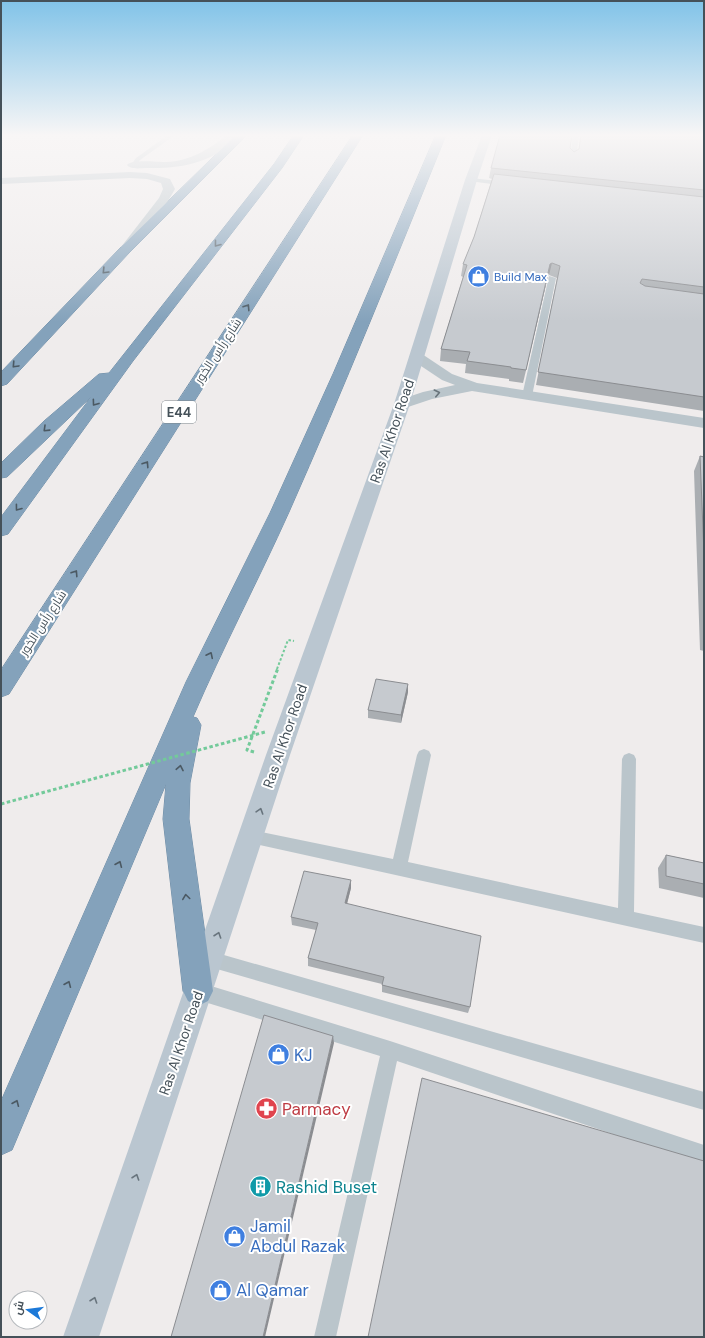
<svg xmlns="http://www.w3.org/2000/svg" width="705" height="1338" viewBox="0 0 705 1338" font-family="'DM Sans',Cairo,sans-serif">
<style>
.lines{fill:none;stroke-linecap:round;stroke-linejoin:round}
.highway-casing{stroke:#6f8da6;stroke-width:1}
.path-far1{stroke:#73ca9a;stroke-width:2;stroke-dasharray:2.5 2;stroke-linecap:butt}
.path{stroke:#73ca9a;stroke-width:3;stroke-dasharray:3.5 2.5;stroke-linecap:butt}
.lane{fill:#bac5cb;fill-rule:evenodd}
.street{fill:#bac5cb;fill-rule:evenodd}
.secondary{fill:#bac6d0;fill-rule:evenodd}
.highway{fill:#84a2bb;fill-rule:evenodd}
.path-bridge{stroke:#73ca9a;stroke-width:3;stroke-dasharray:3.5 2.5;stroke-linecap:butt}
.wall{fill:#aaaeb2}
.shaded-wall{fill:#8b8d91}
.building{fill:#c6cacf;stroke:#8b8d91}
.oneway{stroke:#4b5963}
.oneway2{stroke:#68747b}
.oneway3{stroke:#68747d}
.labels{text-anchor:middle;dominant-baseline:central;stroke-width:4;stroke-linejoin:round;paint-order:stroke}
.far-shop-label{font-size:12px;fill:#366cbe;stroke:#fff;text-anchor:start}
.far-street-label{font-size:12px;fill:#455159;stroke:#fff}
.shield{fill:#fff;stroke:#7d858b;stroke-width:1}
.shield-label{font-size:13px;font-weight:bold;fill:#455159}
.street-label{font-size:14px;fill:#455159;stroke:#fff}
.near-shop-label{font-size:17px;fill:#366cbe;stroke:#fff;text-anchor:start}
.near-health-label{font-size:17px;fill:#be3a42;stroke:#fff;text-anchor:start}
.near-culture-label{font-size:17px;fill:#0d838f;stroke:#fff;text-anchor:start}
</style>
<rect width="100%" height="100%" fill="#efecec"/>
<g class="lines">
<defs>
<path id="highway" d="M 236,135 L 247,135 L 129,253 L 7,384 L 1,386 L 1,372 L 121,247 Z
M 294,135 L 304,135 L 282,168 L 133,361 L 8,534 L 1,536 L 1,517 L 91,397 L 7,477 L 1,478 L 1,463 L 44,421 L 99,374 L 109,373 L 274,164 Z
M 353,135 L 363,135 L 9,694 L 1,697 L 1,670 Z
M 436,135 L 446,135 C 395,261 344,388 289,512 C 258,581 223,647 193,717 L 197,718 L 201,725 L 190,783 L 189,819 L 213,991 L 208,1001 L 198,1006 L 188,1001 L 183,991 L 163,819 L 166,784 L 12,1150 L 1,1155 L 1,1101 L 186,682 L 270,513 L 333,374 Z"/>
</defs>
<use href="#highway" class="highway-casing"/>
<path class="path-far1" d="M 277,669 L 288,640 L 294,641"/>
<path class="path" d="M 254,752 L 247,750 L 278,668"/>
<path class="lane" d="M 168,135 L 175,135 L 140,160 L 136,166 L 132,166 L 131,165 L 136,158 Z
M 573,135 L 579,135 L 576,159 L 573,161 L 570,159 Z
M 471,178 L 507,182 L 510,184 L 507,186 L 469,181 L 468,180 Z
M 549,276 L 556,278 L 532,396 L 527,399 L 522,396 Z
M 424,749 L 429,751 L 431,755 L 408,862 L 618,908 L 622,759 L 624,755 L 629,753 L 634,755 L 636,759 L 634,912 L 704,927 L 704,943 L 246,842 L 243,837 L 246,832 L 251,830 L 393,859 L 417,755 L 419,751 Z
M 210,951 L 704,1092 L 704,1110 L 210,967 L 204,965 L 202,959 L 204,953 Z
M 198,982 L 390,1041 L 704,1145 L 704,1165 L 397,1061 L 336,1337 L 314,1337 L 380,1056 L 198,1000 L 192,997 L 189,991 L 192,985 Z"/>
<path class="street" d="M 227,135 L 238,135 C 216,163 180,169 147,168 C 141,168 131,170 127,165 C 131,159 157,162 166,162 C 190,161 208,150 227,135 Z
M 130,172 L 147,173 L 170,179 L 175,189 L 168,201 L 131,250 L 127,251 L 121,247 L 159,198 L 163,189 L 161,183 L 147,179 L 130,178 L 1,184 L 1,178 Z
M 417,352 L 422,354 L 452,374 L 477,383 L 704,418 L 704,428 L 472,391 L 432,399 L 402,409 L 396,407 L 394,404 L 396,401 L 423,392 L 455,385 L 442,380 L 412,360 L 409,357 L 412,354 Z"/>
<path class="secondary" d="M 482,135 L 492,135 L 477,180 L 410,404 L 290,755 L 99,1337 L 63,1337 L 266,755 L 394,404 L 465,180 Z"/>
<use href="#highway" class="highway"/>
<path class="path-bridge" d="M 1,804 L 265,732"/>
</g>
<path class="wall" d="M 580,135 L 704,135 L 704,411 L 536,385 L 557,278 L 549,275 L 548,276 L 523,383 L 509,381 L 509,379 L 465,373 L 466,364 L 440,361 L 441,349 L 463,277 L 461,276 L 463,264 L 474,237 L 492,179 L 489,178 L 491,168 L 570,148 L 574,152 L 579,149 Z
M 700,456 L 704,457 L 704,651 L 700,650 L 694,471 Z
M 408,684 L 408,692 L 401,723 L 368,718 L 368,710 Z
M 666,855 L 704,863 L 704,898 L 659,888 L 658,868 Z
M 351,880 L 351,888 L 347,904 L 470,1007 L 468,1013 L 382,992 L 382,984 L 308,966 L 308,958 L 316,930 L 292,925 L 291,917 Z"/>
<path class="shaded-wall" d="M 552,263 L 549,275 L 548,276 L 523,383 L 526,370 L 550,264 Z
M 408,684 L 408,692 L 401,723 L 401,715 Z
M 351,880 L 351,888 L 345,911 L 345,903 Z
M 333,1036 L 334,1043 L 265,1337 L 263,1337 Z"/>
<path class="building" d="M 500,135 L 572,135 L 570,148 L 574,152 L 579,149 L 581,135 L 704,135 L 704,190 L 491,168 Z
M 494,174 L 704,197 L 704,287 L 642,279 L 640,283 L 645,286 L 704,294 L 704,397 L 538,372 L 560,266 L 552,263 L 550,264 L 526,370 L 511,368 L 511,367 L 467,361 L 470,352 L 441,349 L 467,265 L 463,264 L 474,237 Z
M 700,456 L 704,457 L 704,554 Z
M 376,679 L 408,684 L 401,715 L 368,710 Z
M 666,855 L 704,863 L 704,884 L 666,876 Z
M 304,871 L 351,880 L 345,903 L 481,936 L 470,1007 L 382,985 L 384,977 L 308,958 L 318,923 L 291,917 Z
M 264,1015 L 333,1036 L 263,1337 L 171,1337 Z
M 422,1078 L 704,1161 L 704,1337 L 368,1337 Z"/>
<defs><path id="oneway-chevron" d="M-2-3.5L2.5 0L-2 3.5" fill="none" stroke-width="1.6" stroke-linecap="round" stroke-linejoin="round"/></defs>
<g class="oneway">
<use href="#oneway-chevron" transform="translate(217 244) rotate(128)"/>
<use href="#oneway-chevron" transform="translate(105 271) rotate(134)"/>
<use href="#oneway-chevron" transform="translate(247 307) rotate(-57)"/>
<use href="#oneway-chevron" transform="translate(15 365) rotate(133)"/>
<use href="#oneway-chevron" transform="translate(95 403) rotate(126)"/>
<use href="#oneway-chevron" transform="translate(46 429) rotate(136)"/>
<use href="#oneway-chevron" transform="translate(146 464) rotate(-57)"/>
<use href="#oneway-chevron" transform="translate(18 508) rotate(127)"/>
<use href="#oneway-chevron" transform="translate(75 573) rotate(-57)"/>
<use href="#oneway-chevron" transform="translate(210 655) rotate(-64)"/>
<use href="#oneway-chevron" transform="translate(180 768) rotate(-79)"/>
<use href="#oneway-chevron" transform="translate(119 864) rotate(-67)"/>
<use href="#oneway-chevron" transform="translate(186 897) rotate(-98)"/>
<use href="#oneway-chevron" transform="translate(68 984) rotate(-67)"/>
<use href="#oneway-chevron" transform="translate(16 1103) rotate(-67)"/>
</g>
<use class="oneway2" href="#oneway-chevron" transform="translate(437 393) rotate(-13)"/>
<g class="oneway3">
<use href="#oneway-chevron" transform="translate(260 811) rotate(-72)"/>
<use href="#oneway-chevron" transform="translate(218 935) rotate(-71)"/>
<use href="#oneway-chevron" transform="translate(136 1177) rotate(-71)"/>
<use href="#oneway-chevron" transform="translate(94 1300) rotate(-71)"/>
</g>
<linearGradient id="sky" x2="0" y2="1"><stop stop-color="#81c3e8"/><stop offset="0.42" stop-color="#f8f6f6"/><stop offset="1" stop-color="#f8f6f6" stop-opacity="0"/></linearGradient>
<rect width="705" height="322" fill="url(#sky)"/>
<defs>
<symbol id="shop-disc" viewBox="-11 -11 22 22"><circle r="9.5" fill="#3f7fe0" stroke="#fff"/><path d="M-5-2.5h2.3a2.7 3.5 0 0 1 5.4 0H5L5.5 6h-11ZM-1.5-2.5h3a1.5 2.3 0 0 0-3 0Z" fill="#fff"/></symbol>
<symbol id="pharmacy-disc" viewBox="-11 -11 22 22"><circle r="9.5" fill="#e0444e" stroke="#fff"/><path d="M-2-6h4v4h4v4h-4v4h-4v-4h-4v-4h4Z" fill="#fff"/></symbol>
<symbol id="building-disc" viewBox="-11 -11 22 22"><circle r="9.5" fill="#0f9aa8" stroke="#fff"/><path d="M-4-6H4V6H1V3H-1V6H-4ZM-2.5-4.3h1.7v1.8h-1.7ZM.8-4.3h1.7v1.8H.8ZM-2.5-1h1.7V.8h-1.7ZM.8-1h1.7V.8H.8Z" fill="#fff"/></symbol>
</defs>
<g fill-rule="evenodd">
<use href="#shop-disc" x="466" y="264" width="25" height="25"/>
<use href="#shop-disc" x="266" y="1042" width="25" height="25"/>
<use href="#pharmacy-disc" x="254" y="1096" width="25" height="25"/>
<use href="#building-disc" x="248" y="1174" width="25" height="25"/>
<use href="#shop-disc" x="222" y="1224" width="25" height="25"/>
<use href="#shop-disc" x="208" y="1278" width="25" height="25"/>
</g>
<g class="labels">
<g class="far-shop-label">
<text x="494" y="277">Build Max</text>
</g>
<g class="far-street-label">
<text transform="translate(218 351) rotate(-57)">شارع رأس الخور</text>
<text transform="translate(43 623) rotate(-57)">شارع رأس الخور</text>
</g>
<rect class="shield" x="162" y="401" width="34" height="22" rx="3"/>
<g class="shield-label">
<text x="179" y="412">E44</text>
</g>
<g class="street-label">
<text transform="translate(392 431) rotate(-71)">Ras Al Khor Road</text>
<text transform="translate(285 736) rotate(-71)">Ras Al Khor Road</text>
<text transform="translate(181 1043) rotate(-71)">Ras Al Khor Road</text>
</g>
<g class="near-shop-label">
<text x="294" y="1055">KJ</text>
<text x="250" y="1226">Jamil<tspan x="250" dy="20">Abdul Razak</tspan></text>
<text x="236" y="1290">Al Qamar</text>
</g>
<g class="near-health-label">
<text x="282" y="1109">Parmacy</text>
</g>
<g class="near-culture-label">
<text x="276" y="1187">Rashid Buset</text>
</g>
</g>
<rect width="705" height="1338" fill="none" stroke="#455159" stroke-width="4"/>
<g transform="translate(28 1310) rotate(284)"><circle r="19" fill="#ffffff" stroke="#b5b9bd"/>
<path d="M0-3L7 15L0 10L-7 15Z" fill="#1c79d8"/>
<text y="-6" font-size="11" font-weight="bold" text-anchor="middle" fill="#455159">ش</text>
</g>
</svg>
